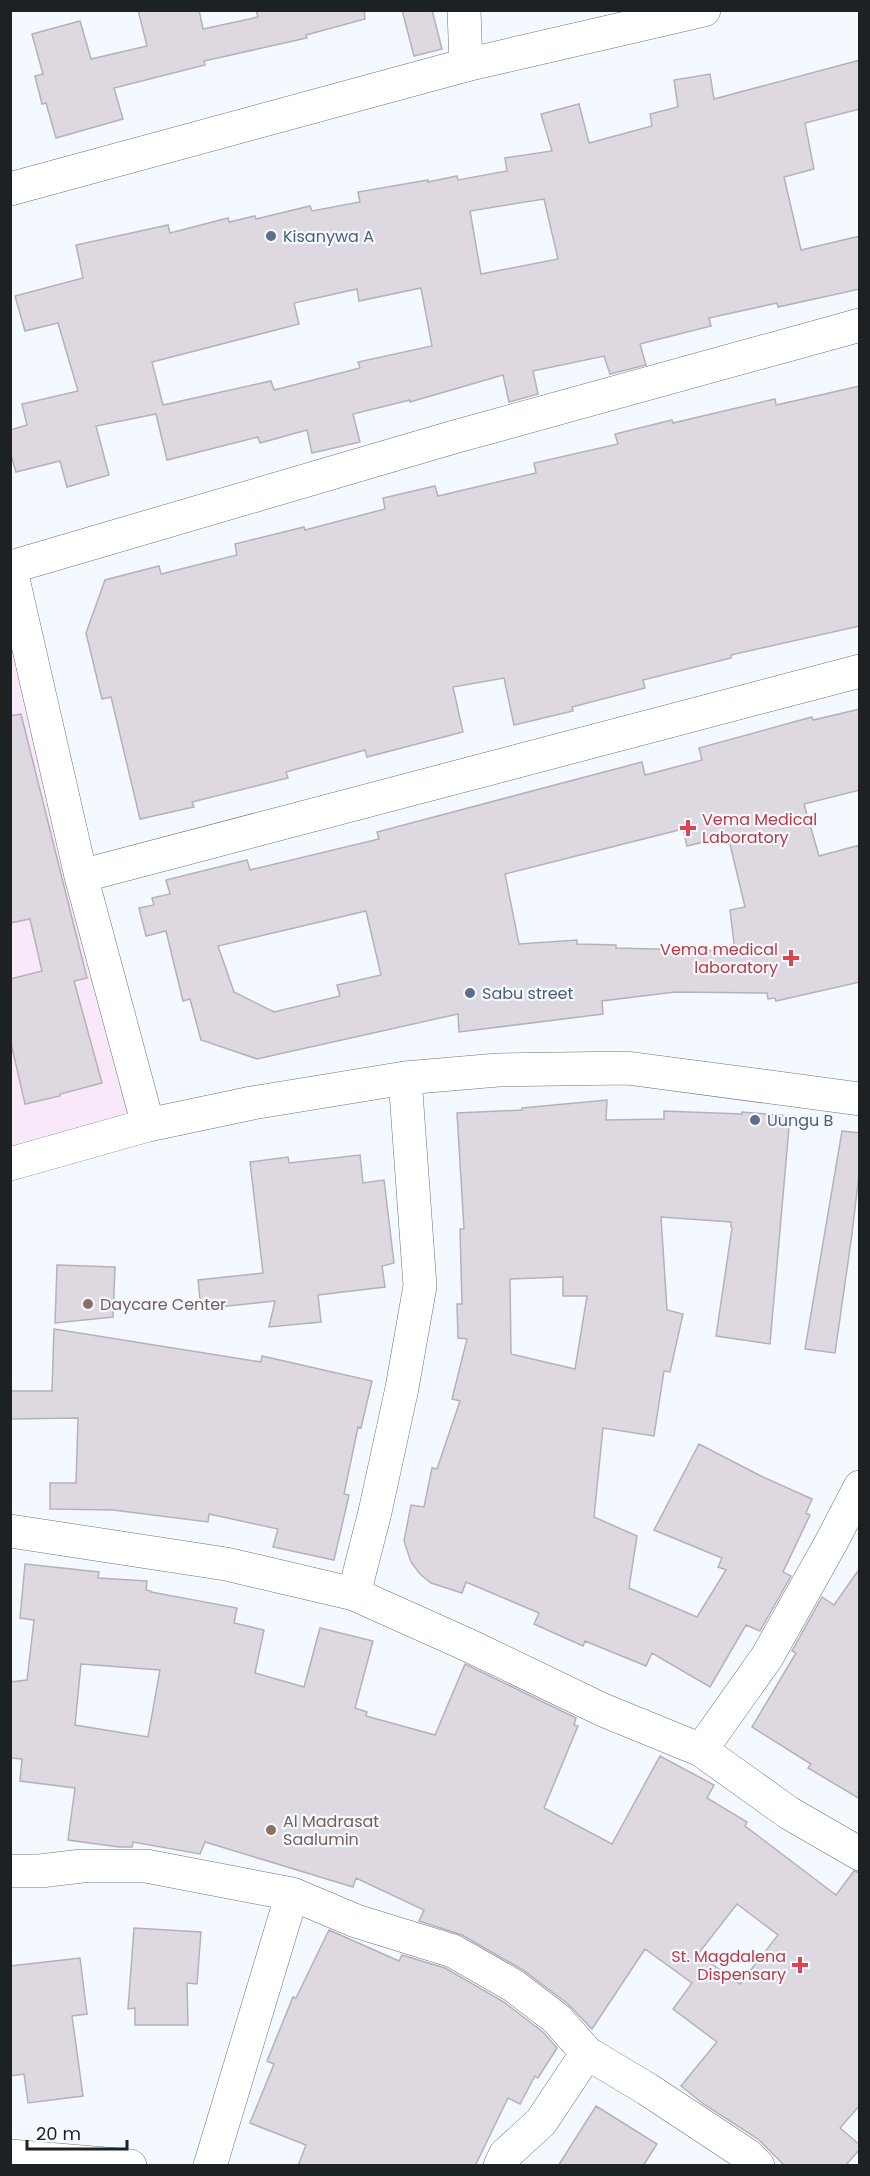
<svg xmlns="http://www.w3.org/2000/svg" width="870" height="2176" viewBox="0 0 870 2176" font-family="Poppins,sans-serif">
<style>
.commercial{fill:#f9e8fa}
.building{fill:#ded9e0;stroke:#b6b1b8;stroke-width:1.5;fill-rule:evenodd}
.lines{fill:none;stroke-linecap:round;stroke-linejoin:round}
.minor-casing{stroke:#6e7479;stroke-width:34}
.tertiary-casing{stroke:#6e7479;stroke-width:34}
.minor{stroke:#fff;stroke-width:33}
.tertiary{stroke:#fff;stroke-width:33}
.service-dot{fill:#5c6f8a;stroke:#f3f9ff;stroke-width:2}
.health-dot{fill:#e0444e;stroke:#f3f9ff;stroke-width:2}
.education-dot{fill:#8d6e63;stroke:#f3f9ff;stroke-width:2}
.labels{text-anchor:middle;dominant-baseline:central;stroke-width:4.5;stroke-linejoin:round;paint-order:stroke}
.service-label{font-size:16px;fill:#4e5e75;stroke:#f3f9ff;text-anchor:start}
.health-label{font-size:16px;fill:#be3a42;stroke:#f3f9ff;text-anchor:end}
.education-label{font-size:16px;fill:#785e54;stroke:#f3f9ff;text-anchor:start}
</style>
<rect width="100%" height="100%" fill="#f3f9ff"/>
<path class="commercial" d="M 10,639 L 129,1116 L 10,1149 Z"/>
<path class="building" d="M 138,10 L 199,10 L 203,29 L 258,17 L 256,10 L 364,10 L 365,19 L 306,35 L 307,38 L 204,61 L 205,65 L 114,88 L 123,119 L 56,138 L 46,103 L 42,104 L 35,76 L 43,74 L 32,34 L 80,21 L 91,59 L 147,46 Z
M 402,10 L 432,10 L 442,49 L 414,56 Z
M 860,60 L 860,109 L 805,123 L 814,169 L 784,177 L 801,250 L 860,236 L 860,289 L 778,307 L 777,303 L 709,318 L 711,326 L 640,344 L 646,365 L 610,374 L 604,356 L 533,371 L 538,394 L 509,402 L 503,375 L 410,402 L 410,400 L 353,414 L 360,442 L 312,453 L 307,430 L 260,443 L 258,437 L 167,460 L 156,414 L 96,426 L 109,475 L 67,487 L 60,461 L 16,472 L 10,452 L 10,430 L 27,425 L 22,404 L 78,391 L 58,323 L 25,331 L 15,296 L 83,278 L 76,245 L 168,225 L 170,233 L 228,218 L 229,222 L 255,216 L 256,219 L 310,206 L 312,211 L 360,202 L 358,192 L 428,180 L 428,182 L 457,176 L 458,180 L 507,171 L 505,158 L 552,151 L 541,114 L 579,104 L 589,143 L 652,126 L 650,114 L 678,107 L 674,80 L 710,74 L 714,99 ZM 544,199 L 558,259 L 481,274 L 470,211 ZM 421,288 L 432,346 L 358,362 L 360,368 L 274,390 L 271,381 L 163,405 L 152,362 L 299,324 L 294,303 L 357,289 L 359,301 Z
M 860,386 L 860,626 L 731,655 L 731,658 L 643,680 L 645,688 L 572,707 L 573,711 L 514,725 L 504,678 L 453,687 L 463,732 L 367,757 L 365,750 L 286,772 L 288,778 L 192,802 L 194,807 L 140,819 L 111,697 L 102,699 L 86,633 L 105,580 L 159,566 L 161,574 L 237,555 L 235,544 L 304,527 L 305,530 L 385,509 L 383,498 L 435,486 L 438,496 L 536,473 L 534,463 L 618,444 L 615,434 L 672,420 L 673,423 L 775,399 L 776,405 Z
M 860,709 L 860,790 L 804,804 L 819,856 L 860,845 L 860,982 L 776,1001 L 775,998 L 768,999 L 767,993 L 675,992 L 602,1001 L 603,1014 L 459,1032 L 458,1014 L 257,1059 L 201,1040 L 190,999 L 183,1001 L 166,931 L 146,936 L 139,908 L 154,905 L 152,898 L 170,894 L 166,880 L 247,860 L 250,870 L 379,839 L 377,832 L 642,762 L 645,775 L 702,760 L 699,748 L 812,717 L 813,720 ZM 683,829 L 687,846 L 728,836 L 745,907 L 730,910 L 735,951 L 616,948 L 616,945 L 577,944 L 577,940 L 519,944 L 505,874 ZM 366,911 L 381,975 L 337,985 L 340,996 L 274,1012 L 234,992 L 218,946 Z
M 21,714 L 87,978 L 74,981 L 102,1083 L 60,1094 L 60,1096 L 25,1104 L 10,1039 L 10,979 L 42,971 L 30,919 L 10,923 L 10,716 Z
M 607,1100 L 606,1120 L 664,1119 L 664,1111 L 742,1114 L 742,1112 L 790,1116 L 770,1344 L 716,1336 L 732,1228 L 731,1227 L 731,1222 L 661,1217 L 667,1310 L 683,1314 L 670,1372 L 664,1371 L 654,1436 L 603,1428 L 594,1517 L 637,1536 L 629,1588 L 697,1617 L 726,1570 L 718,1567 L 722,1558 L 654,1530 L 699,1444 L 761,1476 L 812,1499 L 806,1513 L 810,1515 L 783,1572 L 791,1576 L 760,1631 L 746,1625 L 710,1687 L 652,1653 L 646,1666 L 585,1641 L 583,1646 L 534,1624 L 539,1613 L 466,1582 L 462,1593 L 431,1583 L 420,1574 L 411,1562 L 404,1541 L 411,1505 L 424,1507 L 432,1468 L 437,1469 L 460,1401 L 452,1399 L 467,1339 L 458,1338 L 457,1304 L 462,1304 L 460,1229 L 464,1229 L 457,1113 L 522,1110 L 522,1108 ZM 563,1277 L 563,1296 L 587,1296 L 575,1369 L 511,1354 L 510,1279 Z
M 842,1131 L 860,1133 L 860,1166 L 852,1234 L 835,1353 L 805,1349 Z
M 360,1155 L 363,1183 L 384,1180 L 394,1263 L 382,1266 L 385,1287 L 318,1295 L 321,1322 L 269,1327 L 275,1301 L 201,1309 L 198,1280 L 263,1273 L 250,1162 L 288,1157 L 289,1163 Z
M 57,1265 L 115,1267 L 113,1317 L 55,1323 Z
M 54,1329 L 261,1362 L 262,1356 L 372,1381 L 361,1428 L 358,1427 L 344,1494 L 349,1495 L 334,1560 L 273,1547 L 278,1529 L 209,1514 L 208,1522 L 113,1510 L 50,1509 L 50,1483 L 76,1483 L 78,1418 L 10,1419 L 10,1391 L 52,1391 Z
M 25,1564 L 99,1572 L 98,1578 L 147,1581 L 146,1590 L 151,1591 L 151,1592 L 237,1608 L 234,1623 L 264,1630 L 255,1673 L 304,1687 L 320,1628 L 373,1641 L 355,1708 L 367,1712 L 366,1716 L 435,1735 L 465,1664 L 467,1665 L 576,1718 L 574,1725 L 578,1726 L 544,1808 L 612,1844 L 660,1756 L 714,1785 L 707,1798 L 747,1822 L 745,1826 L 836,1895 L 854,1871 L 860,1873 L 860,2105 L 840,2128 L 860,2145 L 860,2149 L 845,2166 L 785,2166 L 758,2139 L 702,2103 L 681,2086 L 717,2042 L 673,2009 L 692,1983 L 645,1949 L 592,2029 L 568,2004 L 523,1970 L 462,1935 L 419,1921 L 424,1910 L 356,1878 L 353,1887 L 205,1842 L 200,1854 L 133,1842 L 132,1847 L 119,1847 L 68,1840 L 75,1788 L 20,1781 L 22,1759 L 10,1758 L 10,1682 L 27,1680 L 34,1620 L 20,1618 ZM 81,1664 L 160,1670 L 148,1737 L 75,1725 ZM 737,1904 L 778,1935 L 740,1984 L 698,1954 Z
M 860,1568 L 860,1799 L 808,1768 L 811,1764 L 752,1727 L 796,1653 L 792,1651 L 822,1597 L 834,1605 Z
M 134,1928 L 201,1932 L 197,1984 L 187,1983 L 188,2025 L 135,2025 L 135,2008 L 128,2009 Z
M 329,1930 L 399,1961 L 402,1955 L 445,1968 L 504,2002 L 544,2033 L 557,2048 L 538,2078 L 535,2076 L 520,2104 L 508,2098 L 475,2166 L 298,2166 L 306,2145 L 250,2123 L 274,2064 L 267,2061 L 293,1997 L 296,1998 Z
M 80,1958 L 87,2014 L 72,2016 L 83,2096 L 28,2103 L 24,2074 L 10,2076 L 10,1966 Z
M 596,2106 L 657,2144 L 643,2166 L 558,2166 Z"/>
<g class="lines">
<defs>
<path id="minor" d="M 464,10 L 466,65
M 10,566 L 81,876 L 148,1125
M 11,567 L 454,437 L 860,325
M 81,876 L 860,671
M 10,1164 L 148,1125 L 252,1103 L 405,1078 L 498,1070 L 627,1068 L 860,1099
M 10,1531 L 226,1564 L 354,1594 L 470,1646 L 603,1710 L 701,1750 L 789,1813 L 860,1854
M 354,1594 L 375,1512 L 402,1388 L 420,1286 L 405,1078
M 701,1750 L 767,1657 L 832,1541 L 860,1487
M 10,1871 L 40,1871 L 82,1866 L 146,1866 L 292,1894 L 356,1921 L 453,1951 L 514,1986 L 557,2019 L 587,2053 L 541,2122 L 505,2155 L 500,2166
M 587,2053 L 647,2089 L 747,2155 L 758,2166
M 10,2156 L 130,2166
M 210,2166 L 292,1894"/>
<path id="tertiary" d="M 10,189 L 466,65 L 704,10"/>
</defs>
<use href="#minor" class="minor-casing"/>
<use href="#tertiary" class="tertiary-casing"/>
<use href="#minor" class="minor"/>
<use href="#tertiary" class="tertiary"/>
</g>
<g class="service-dot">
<circle cx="271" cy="236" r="6"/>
<circle cx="470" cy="993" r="6"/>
<circle cx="755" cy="1120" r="6"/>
</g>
<g class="health-dot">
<path d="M685 819h6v6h6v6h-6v6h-6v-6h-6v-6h6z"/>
<path d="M788 949h6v6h6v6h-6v6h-6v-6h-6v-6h6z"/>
<path d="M797 1956h6v6h6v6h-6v6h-6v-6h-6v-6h6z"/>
</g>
<g class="education-dot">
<circle cx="88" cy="1304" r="6"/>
<circle cx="271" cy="1830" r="6"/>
</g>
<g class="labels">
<g class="service-label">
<text x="283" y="236">Kisanywa A</text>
<text x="482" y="993">Sabu street</text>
<text x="767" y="1120">Uungu B</text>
</g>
<g class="health-label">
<text x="702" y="819" text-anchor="start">Vema Medical<tspan x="702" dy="18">Laboratory</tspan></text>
<text x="778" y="949">Vema medical<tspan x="778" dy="18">laboratory</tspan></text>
<text x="786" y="1956">St. Magdalena<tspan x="786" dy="18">Dispensary</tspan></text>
</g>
<g class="education-label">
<text x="100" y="1304">Daycare Center</text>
<text x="283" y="1821">Al Madrasat<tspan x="283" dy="18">Saalumin</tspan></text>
</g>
</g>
<rect width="870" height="2176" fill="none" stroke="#1e2123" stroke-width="24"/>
<path d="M27 2140v9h100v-9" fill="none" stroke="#1e2123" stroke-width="3"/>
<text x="36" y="2140" font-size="18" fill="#1e2123" stroke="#f3f9ff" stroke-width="4.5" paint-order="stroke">20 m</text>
</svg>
